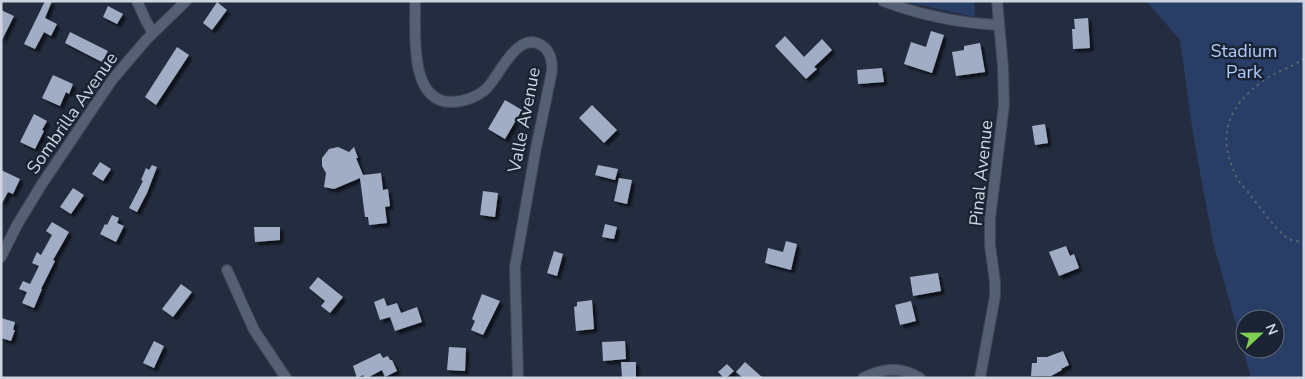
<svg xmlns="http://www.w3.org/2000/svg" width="1305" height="379" viewBox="0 0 1305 379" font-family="'Nunito Sans',sans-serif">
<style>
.green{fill:#293e66;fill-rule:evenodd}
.building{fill:#a0adc4;filter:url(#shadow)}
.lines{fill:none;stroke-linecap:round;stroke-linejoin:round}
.street-casing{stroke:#3f4756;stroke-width:12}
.path{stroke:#5a6373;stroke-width:2;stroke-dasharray:2.5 4;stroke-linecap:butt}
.street{stroke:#556075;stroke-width:10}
.labels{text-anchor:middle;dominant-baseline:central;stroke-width:5;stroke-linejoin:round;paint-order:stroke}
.park-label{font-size:18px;fill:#b1ccfc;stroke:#1a2435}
.street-label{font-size:18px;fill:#ced5e0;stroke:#1a2435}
</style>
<defs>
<filter id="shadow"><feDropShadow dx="3.5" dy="3.5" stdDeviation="1" flood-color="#0009"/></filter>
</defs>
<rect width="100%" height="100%" fill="#242d40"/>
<path class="green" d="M 905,1 L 974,1 L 975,17 L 907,2 Z
M 1146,1 L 1304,1 L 1304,378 L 1251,378 L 1213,242 L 1193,134 L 1180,40 ZM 1245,319 L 1275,319 L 1275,349 L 1245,349 Z"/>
<path class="building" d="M 45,1 L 52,1 L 45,18 L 57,24 L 51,36 L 44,32 L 35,49 L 24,44 Z
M 217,2 L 227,10 L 212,30 L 203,23 Z
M 108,6 L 123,14 L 117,24 L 103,17 Z
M 1,10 L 14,16 L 1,42 Z
M 1088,18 L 1090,48 L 1073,49 L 1072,29 L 1075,29 L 1074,19 Z
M 931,31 L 944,35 L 932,73 L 904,64 L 911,42 L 926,47 Z
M 70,32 L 108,51 L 102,62 L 65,43 Z
M 785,36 L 804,57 L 822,39 L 832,50 L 814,67 L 817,69 L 806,79 L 775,46 Z
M 980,43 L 985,72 L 956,76 L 952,52 L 964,50 L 964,46 Z
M 177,47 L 189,55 L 156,105 L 145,97 Z
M 882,68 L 884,82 L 858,84 L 857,70 Z
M 53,75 L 73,84 L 69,94 L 66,92 L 60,106 L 42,98 Z
M 505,100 L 522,110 L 505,139 L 488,129 Z
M 592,105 L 617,130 L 604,143 L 579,118 Z
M 34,114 L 47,121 L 42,130 L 44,131 L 35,149 L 20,142 Z
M 1045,124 L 1048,143 L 1035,145 L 1032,126 Z
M 338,147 L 349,152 L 354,147 L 358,158 L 356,158 L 363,175 L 381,173 L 383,190 L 388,189 L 390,206 L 385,207 L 387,223 L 369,225 L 368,217 L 365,217 L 360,178 L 334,189 L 324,187 L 326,173 L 322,166 L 322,158 L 329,149 Z
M 100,162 L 111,169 L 103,181 L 92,174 Z
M 152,165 L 157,167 L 147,193 L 137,212 L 129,208 L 143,181 L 141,180 L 146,168 L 149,170 Z
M 598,165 L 618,169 L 615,180 L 595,175 Z
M 1,170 L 20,179 L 13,194 L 8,192 L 1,205 Z
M 619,178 L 632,180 L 627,204 L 614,201 Z
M 73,188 L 84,195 L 71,214 L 60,207 Z
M 483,191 L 498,193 L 495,217 L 480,215 Z
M 112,215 L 119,218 L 117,223 L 124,226 L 116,242 L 100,234 L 105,224 L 107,225 Z
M 52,222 L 69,232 L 53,260 L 55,261 L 41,289 L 42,289 L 34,308 L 22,303 L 27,292 L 19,289 L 23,281 L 30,284 L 39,266 L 32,263 L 37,252 L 41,255 L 52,235 L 46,231 Z
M 605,224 L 617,227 L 614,239 L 602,237 Z
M 254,227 L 280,227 L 280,240 L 255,242 Z
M 786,241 L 797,244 L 791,270 L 765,263 L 768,248 L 783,252 Z
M 1066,246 L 1070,256 L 1074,254 L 1079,268 L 1059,276 L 1049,252 Z
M 554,251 L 563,254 L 557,276 L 547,273 Z
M 938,273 L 941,291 L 913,296 L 910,277 Z
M 318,277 L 343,297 L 330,313 L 321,306 L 325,301 L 309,288 Z
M 181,284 L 192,292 L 173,317 L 162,309 Z
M 482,294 L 500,301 L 483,335 L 471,330 L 475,321 L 472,319 Z
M 384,298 L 387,306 L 397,303 L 401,313 L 417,307 L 422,322 L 395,331 L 390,317 L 380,320 L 374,302 Z
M 592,300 L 594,329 L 576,331 L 574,307 L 577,306 L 577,302 Z
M 911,301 L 916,321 L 900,325 L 895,305 Z
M 1,318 L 15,322 L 13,330 L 15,330 L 11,341 L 1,338 Z
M 154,341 L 164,346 L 154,368 L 143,363 Z
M 625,341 L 626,359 L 603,361 L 602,342 Z
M 449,347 L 466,348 L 465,371 L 447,370 Z
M 1063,351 L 1069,365 L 1061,369 L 1062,370 L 1051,376 L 1031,376 L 1032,363 L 1037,363 L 1037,357 L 1047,357 Z
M 380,353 L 383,358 L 388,356 L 390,360 L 392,360 L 397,371 L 385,377 L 382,370 L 367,378 L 365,378 L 363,375 L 357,378 L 353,366 Z
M 621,362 L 636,362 L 636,378 L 622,378 Z
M 745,362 L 763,378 L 743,378 L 736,372 Z
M 727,364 L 734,371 L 726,378 L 724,378 L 718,372 Z"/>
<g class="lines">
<defs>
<path id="street" d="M 137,1 L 146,21 L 153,33
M 415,1 C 416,30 408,102 451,102 C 463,102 477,97 486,89 C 499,77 517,30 541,45 C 551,51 552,61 552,71 L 536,148 L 515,267 L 518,378
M 883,1 C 920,15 958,23 998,25
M 1,257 L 17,225 L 42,184 L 112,80 L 146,40 L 186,1
M 227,270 L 254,330 L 286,378
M 863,378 C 883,368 900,366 920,378
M 980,378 L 995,296 L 995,282 L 990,245 L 990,219 L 1004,105 L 1003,67 L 997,1"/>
</defs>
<use href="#street" class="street-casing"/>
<path class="path" d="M 1304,58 C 1292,68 1277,71 1264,80 C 1227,107 1216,136 1237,178 C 1240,184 1247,190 1251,196 C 1260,207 1278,233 1289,239 C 1293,241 1299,241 1304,242"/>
<use href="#street" class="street"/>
</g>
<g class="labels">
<g class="park-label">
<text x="1244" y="51">Stadium<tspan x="1244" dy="21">Park</tspan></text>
</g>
<g class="street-label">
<text transform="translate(72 113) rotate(-55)">Sombrilla Avenue</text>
<text transform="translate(524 120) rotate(-79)">Valle Avenue</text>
<text transform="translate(981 173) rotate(-84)">Pinal Avenue</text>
</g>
</g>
<rect width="1305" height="379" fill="none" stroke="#ced5e0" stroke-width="5"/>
<g transform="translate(1260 334) rotate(68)"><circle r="24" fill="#1a2435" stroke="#626b79"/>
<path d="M0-4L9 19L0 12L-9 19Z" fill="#7fd052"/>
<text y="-8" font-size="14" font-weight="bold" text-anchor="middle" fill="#ced5e0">N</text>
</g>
</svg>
